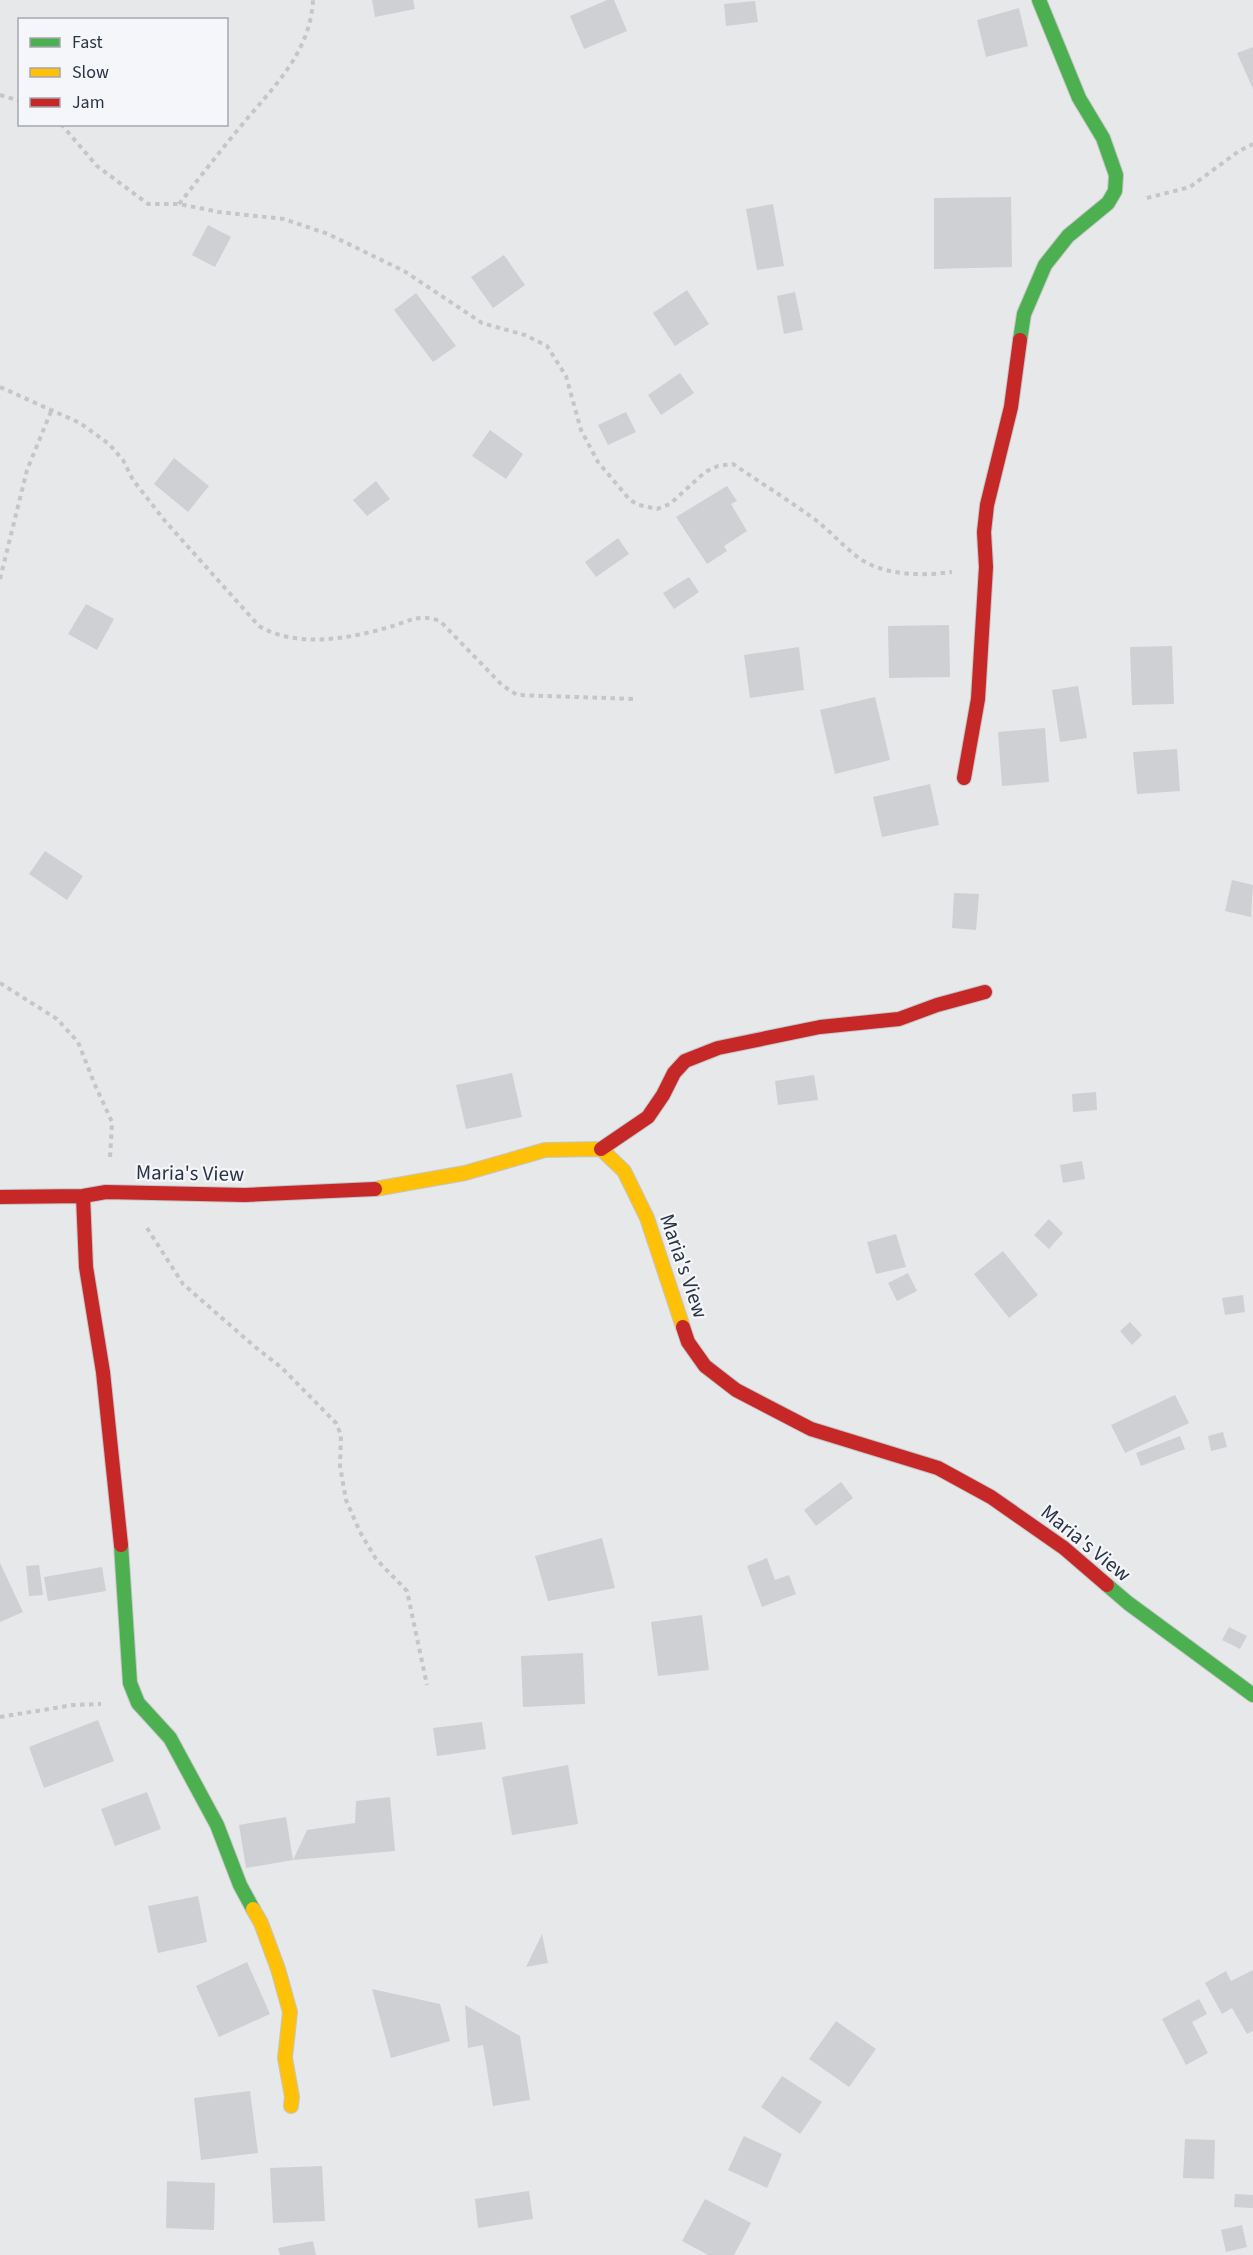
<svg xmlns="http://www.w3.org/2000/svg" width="1253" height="2255" viewBox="0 0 1253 2255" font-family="'Source Sans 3',sans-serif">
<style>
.building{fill:#ced0d3}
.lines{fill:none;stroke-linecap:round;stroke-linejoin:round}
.fast-casing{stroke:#c4c6c8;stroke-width:16}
.slow-casing{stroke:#c4c6c8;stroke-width:16}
.jam-casing{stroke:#c4c6c8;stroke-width:16}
.path{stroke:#c5c6ca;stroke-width:4;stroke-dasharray:4.5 4.5;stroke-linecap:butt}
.fast{stroke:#4caf50;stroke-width:14}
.slow{stroke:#ffc107;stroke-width:14}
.jam{stroke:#c62828;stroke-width:14}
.labels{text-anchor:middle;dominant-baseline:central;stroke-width:4.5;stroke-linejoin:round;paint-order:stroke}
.street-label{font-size:21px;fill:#2b3445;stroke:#f4f6f9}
</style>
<rect width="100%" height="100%" fill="#e6e8ea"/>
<path class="building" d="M 372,0 L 413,0 L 415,9 L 375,17 Z
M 607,0 L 614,0 L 627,31 L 584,49 L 570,16 Z
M 755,1 L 758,22 L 726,26 L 724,4 Z
M 1019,8 L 1028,46 L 986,57 L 977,20 Z
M 1253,47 L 1253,89 L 1237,53 Z
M 1011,197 L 1012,267 L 934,269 L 934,198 Z
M 773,204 L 784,266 L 757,270 L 746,209 Z
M 208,225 L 231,237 L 215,267 L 192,255 Z
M 504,255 L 525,285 L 493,308 L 471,277 Z
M 687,290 L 709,324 L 675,346 L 653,313 Z
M 795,292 L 803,330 L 784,334 L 777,296 Z
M 416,293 L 456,346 L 433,362 L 394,310 Z
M 680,373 L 694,393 L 661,415 L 648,395 Z
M 626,412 L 636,432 L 608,445 L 598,425 Z
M 490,430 L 523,454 L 506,479 L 472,456 Z
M 174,458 L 209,486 L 188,512 L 154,484 Z
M 376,481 L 390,499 L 367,516 L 353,500 Z
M 727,486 L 737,501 L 731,504 L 747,531 L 724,546 L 727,551 L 707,564 L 676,517 Z
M 618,538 L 629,554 L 596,577 L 585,562 Z
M 689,577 L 699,592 L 674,609 L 663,593 Z
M 86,604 L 114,619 L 97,650 L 68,634 Z
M 949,625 L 950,677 L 889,678 L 888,626 Z
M 1172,646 L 1174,704 L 1132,705 L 1130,647 Z
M 799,647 L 804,690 L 750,698 L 744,655 Z
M 1078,686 L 1087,738 L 1060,742 L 1052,690 Z
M 875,697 L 890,760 L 835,774 L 820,710 Z
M 1045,728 L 1049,782 L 1002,786 L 998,732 Z
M 1177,749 L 1180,791 L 1137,794 L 1133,752 Z
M 930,784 L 939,825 L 882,837 L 873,797 Z
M 45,851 L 83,876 L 67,900 L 29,874 Z
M 1232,880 L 1253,885 L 1251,917 L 1225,911 Z
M 954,893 L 979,894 L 976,930 L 952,928 Z
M 512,1073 L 522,1117 L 466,1129 L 456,1085 Z
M 814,1075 L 818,1100 L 778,1105 L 775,1081 Z
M 1096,1092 L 1097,1110 L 1073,1112 L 1072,1094 Z
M 1082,1161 L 1085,1179 L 1063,1183 L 1060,1165 Z
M 1049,1219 L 1063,1233 L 1049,1249 L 1034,1235 Z
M 896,1234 L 906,1267 L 876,1274 L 867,1242 Z
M 1003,1251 L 1038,1295 L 1009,1318 L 974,1274 Z
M 908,1273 L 917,1291 L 897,1301 L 888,1283 Z
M 1243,1295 L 1245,1312 L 1225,1315 L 1222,1298 Z
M 1130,1322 L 1142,1335 L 1132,1345 L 1120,1331 Z
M 1175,1395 L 1189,1423 L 1125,1453 L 1111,1425 Z
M 1223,1432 L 1227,1447 L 1211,1451 L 1208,1436 Z
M 1180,1436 L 1185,1449 L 1141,1466 L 1136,1453 Z
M 841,1482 L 853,1498 L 816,1526 L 804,1510 Z
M 602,1538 L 615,1588 L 548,1601 L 535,1556 Z
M 767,1558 L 775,1580 L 789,1575 L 796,1594 L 762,1607 L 747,1566 Z
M 0,1563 L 23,1612 L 0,1622 Z
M 39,1565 L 43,1595 L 29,1596 L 26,1566 Z
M 102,1567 L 106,1591 L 48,1601 L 44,1577 Z
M 702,1615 L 709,1670 L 658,1676 L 651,1622 Z
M 1229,1627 L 1247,1636 L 1240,1649 L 1222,1640 Z
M 583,1653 L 585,1704 L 523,1707 L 521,1656 Z
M 98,1720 L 114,1761 L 44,1788 L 29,1747 Z
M 482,1722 L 486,1749 L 437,1756 L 433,1728 Z
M 568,1765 L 578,1824 L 512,1835 L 502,1777 Z
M 147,1792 L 161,1829 L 115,1846 L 101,1809 Z
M 390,1797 L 395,1851 L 293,1860 L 307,1830 L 355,1823 L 356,1801 Z
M 286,1817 L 293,1860 L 246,1868 L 239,1825 Z
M 198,1896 L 207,1942 L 158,1953 L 148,1906 Z
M 542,1934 L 548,1963 L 526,1967 Z
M 247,1962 L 270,2014 L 219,2037 L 196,1986 Z
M 1253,1970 L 1253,2031 L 1247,2034 L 1232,2008 L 1222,2014 L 1205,1983 L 1226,1971 L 1231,1981 Z
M 372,1989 L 440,2004 L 450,2041 L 391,2058 Z
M 1199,1999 L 1207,2014 L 1192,2022 L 1208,2053 L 1186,2065 L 1162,2019 Z
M 465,2005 L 520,2036 L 530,2100 L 493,2106 L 483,2045 L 468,2048 Z
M 836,2021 L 876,2049 L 849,2087 L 809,2059 Z
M 782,2076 L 822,2102 L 800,2134 L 761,2107 Z
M 250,2091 L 258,2153 L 201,2160 L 194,2098 Z
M 744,2136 L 782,2154 L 767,2188 L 728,2170 Z
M 1185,2139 L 1215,2140 L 1214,2179 L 1183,2178 Z
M 322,2166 L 325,2221 L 273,2223 L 270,2168 Z
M 167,2181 L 215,2183 L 214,2230 L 166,2228 Z
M 529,2191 L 533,2219 L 478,2228 L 475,2199 Z
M 1235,2194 L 1253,2195 L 1253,2208 L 1234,2207 Z
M 705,2199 L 751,2223 L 734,2255 L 708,2255 L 682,2241 Z
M 1242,2225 L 1247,2247 L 1226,2252 L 1221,2230 Z
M 313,2241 L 316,2255 L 280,2255 L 278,2248 Z"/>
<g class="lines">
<defs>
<path id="fast" d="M 1020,340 L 1024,314 L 1045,265 L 1068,236 L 1108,203 L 1115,191 L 1116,175 L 1103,138 L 1079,98 L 1039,0
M 121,1545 L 130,1683 L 138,1703 L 170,1738 L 217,1825 L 240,1885 L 253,1909
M 1107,1585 L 1128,1603 L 1253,1695"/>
<path id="slow" d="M 375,1189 L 465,1173 L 545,1150 L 601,1149 L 624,1171 L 647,1218 L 683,1327
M 253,1909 L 261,1923 L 278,1969 L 290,2012 L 285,2058 L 292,2097 L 291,2106"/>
<path id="jam" d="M 964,778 L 978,699 L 986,567 L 984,532 L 987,505 L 1011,407 L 1020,340
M 601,1149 L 648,1117 L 663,1095 L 674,1073 L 685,1061 L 718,1048 L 820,1027 L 899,1019 L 937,1005 L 985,992
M 83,1196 L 86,1267 L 103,1372 L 121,1545
M 0,1197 L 83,1196 L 106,1192 L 245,1195 L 375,1189
M 683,1327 L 688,1342 L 705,1366 L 736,1390 L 811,1429 L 938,1468 L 991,1497 L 1064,1548 L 1107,1585"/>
</defs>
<use href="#fast" class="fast-casing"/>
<use href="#slow" class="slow-casing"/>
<use href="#jam" class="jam-casing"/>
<path class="path" d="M 0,95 L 20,101
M 61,124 L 97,166 L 148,204 L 179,204 L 219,212 L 284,219 L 328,234 L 404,271 L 482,323 L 525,335 L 547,346 L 566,376 L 581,430 L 598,462 L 630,500 L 639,505 L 657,509 L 670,504 L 705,472 L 718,466 L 733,464 C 761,483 790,501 817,521 C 832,533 844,547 859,558 C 884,576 923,576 952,572
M 1147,198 L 1190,187 L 1239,151 L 1253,144
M 179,204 C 198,180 216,156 236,132 C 269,91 310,56 313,0
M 0,387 L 80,423 L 109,444 L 123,460 L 133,480 L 165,521 L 259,626 C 296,648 347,639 386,628 C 409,622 417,613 440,621 L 502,685 L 517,695 L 635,699
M 0,579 L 27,470 L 52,409
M 0,983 L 57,1019 L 78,1042 L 95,1085 L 112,1122 L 110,1158
M 147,1228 L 183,1284 L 254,1346 L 282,1368 L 336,1423 L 341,1435 L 340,1466 L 346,1500 L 360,1532 L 376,1559 L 407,1591 L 427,1685
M 0,1717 L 73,1705 L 101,1704"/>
<use href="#fast" class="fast"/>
<use href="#slow" class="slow"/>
<use href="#jam" class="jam"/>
</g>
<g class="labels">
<g class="street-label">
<text transform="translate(190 1173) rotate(1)">Maria's View</text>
<text transform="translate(684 1266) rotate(71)">Maria's View</text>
<text transform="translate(1086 1543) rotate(39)">Maria's View</text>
</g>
</g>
<rect x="18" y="18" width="210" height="108" fill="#f4f6f9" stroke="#a4a8b1" stroke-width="1.5"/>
<rect x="30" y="38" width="30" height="9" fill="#4caf50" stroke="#a4a8b1" stroke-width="1.5"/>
<text x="72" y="48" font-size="18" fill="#2b3445">Fast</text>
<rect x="30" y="68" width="30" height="9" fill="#ffc107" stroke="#a4a8b1" stroke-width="1.5"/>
<text x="72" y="78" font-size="18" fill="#2b3445">Slow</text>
<rect x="30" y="98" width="30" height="9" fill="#c62828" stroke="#a4a8b1" stroke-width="1.5"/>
<text x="72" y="108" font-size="18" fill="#2b3445">Jam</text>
</svg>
